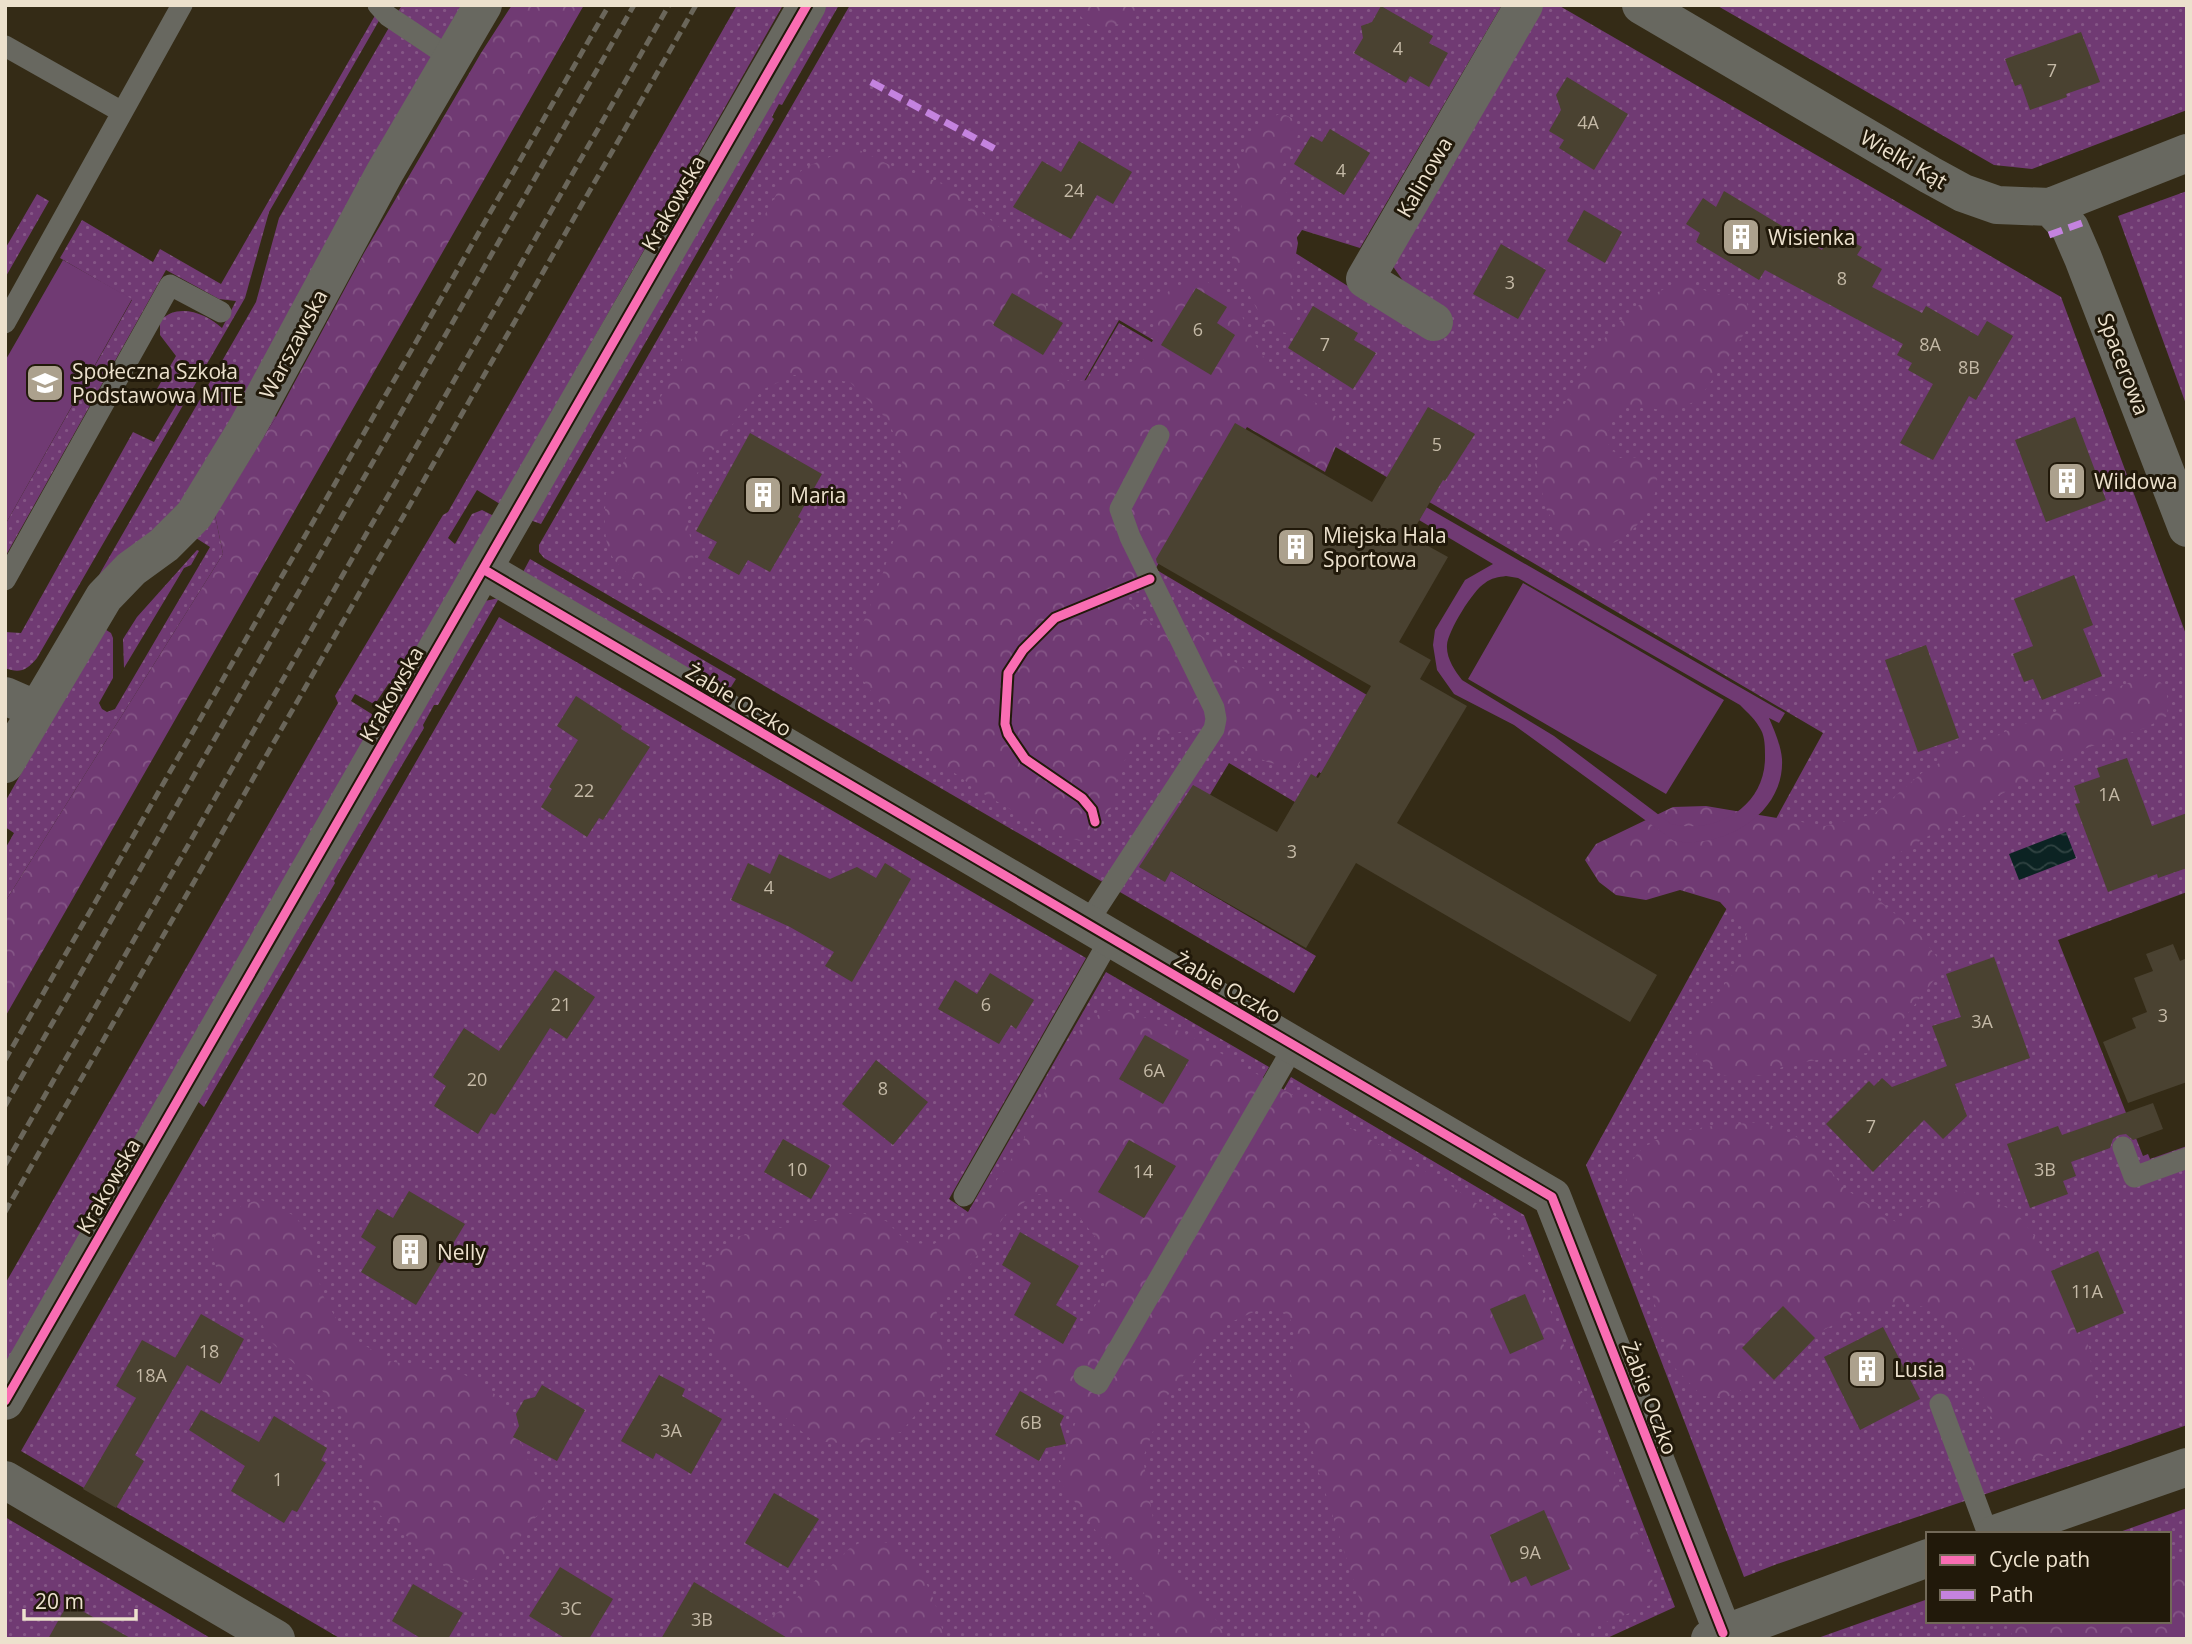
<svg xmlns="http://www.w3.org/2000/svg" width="2192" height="1644" viewBox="0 0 2192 1644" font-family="'Open Sans',sans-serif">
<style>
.grass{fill:url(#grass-dots)}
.forest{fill:url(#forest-crowns)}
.park{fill:#703a73;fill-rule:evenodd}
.water{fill:url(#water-waves)}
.building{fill:#4a4231}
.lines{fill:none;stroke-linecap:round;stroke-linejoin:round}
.service{stroke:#686860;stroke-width:21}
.minor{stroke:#686860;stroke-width:38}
.rail{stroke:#6a665a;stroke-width:5;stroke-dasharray:10 5;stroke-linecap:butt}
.quiet{stroke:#c483df;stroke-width:7;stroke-dasharray:14 7;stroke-linecap:butt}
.cycleway-casing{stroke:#21190a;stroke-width:13}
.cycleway{stroke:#f96db3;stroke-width:9}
.labels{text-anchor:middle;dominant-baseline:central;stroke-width:6;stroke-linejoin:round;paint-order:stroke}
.number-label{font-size:18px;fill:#c4b9a6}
.street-label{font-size:21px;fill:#ece1cd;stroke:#21190a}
.poi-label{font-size:21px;fill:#ece1cd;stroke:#21190a;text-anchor:start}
</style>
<defs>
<pattern id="grass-dots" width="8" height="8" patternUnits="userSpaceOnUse" patternTransform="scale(1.75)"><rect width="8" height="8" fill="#703a73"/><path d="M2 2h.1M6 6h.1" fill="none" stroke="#855686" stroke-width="1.8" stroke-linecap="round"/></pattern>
<pattern id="forest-crowns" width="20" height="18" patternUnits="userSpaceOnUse" patternTransform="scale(1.75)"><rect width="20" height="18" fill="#703a73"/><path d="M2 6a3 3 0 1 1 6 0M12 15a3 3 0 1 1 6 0" fill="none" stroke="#855686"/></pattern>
<pattern id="water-waves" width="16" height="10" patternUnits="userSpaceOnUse" patternTransform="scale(1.75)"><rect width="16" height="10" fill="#0c2323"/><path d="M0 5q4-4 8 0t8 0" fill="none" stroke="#304342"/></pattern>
</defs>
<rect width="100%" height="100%" fill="#342b16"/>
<path class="grass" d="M 381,5 L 388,5 L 269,212 L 245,298 L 37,658 C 27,670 20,674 5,668 L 5,632 L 21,633 L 133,432 L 154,442 L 179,400 L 157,389 L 176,356 L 160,335 L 160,321 C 177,302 206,313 222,328 L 236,301 L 219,299 L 166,270 L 5,557 L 5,525 L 132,300 L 60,258 L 82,220 L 153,262 L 160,249 L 221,284 Z
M 402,5 L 465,5 L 253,386 L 179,509 L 99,575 L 256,302 L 279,218 Z
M 737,5 L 783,5 L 500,504 L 477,490 L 448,538 L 455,544 L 472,514 L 482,510 L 494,516 L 396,686 L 389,683 L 377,701 L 372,703 L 355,694 L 351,701 L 378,718 L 5,1370 L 5,1284 L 338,703 L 335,696 L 443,515 L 448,512 Z
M 819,5 L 839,5 L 782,105 L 779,104 L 772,117 L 774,119 L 541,524 L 530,520 Z
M 850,5 L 1502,5 L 1360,248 L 1302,230 L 1289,249 L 1432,339 L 1413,295 L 1392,265 L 1542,5 L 1558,5 L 2061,297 L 2187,637 L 2187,892 L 2058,940 L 2143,1156 L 2148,1154 L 2150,1159 L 2187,1146 L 2187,1425 L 2093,1458 L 1777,1564 L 1744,1577 L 1586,1165 L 1823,733 L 1119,320 L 967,585 L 1119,323 L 1256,403 L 1155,569 L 1372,698 L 1325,775 L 1319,772 L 1300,805 L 1229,763 L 1166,868 L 1316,956 L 1294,993 L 544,558 L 539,552 L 539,545 Z
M 1716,5 L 2187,5 L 2187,110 L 2032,169 L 1994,165 Z
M 2187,191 L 2187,407 L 2118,216 Z
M 37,194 L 49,201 L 5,278 L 5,249 Z
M 272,414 L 276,417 L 215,515 L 223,554 L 5,902 L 5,849 L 14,833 L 5,827 L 5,802 L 103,628 L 111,633 L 113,638 L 113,678 L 99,703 L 102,709 L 107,712 L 115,709 L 210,547 L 196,538 Z
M 197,550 L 199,551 L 191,565 L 184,568 L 124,668 L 123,639 L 137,617 Z
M 530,559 L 736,679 L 731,687 L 723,690 L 523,572 Z
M 499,598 L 438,705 L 434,705 L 423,725 L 424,728 L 342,867 L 334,881 L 335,883 L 204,1107 L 194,1098 L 485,601 Z
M 499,617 L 1086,958 L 949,1199 L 968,1212 L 1106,972 L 1269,1067 L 1101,1358 L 1100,1410 L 1291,1077 L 1524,1215 L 1675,1607 L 1605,1639 L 341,1639 L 21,1451 Z
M 2187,1508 L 2187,1639 L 1815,1639 L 1928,1599 L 1928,1621 L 2169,1621 L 2169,1534 L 2114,1534 Z
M 5,1517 L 212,1639 L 5,1639 Z"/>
<path class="forest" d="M 512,5 L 584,5 L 5,1017 L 5,902 L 223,554 L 215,515 L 276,417 L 364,253 L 481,53 Z
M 1073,5 L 1146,5 C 1131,17 1107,37 1088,24 C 1082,20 1077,10 1073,5 Z
M 1282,113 L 1297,121 L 1298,136 L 1281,169 L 1298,243 L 1290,287 L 1296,326 L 1287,333 L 1269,331 L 1241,280 L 1229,250 C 1245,214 1243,202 1237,164 C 1253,137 1250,125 1282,113 Z
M 853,147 L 900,170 L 949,185 L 1041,262 L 1052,361 L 1068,381 L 1114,379 L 1143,360 L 1159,328 L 1153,306 L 1173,287 L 1202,278 L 1235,301 L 1257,348 L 1280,378 L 1338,418 L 1343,430 L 1325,472 L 1247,427 L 1155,569 L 1116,590 L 1157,629 L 1190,627 L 1292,706 L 1315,732 L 1298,766 L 1270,763 L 1194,730 L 1139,738 L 1120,768 L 1111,808 L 1081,841 L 1056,835 L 982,793 L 949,769 L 926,749 L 903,733 L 854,669 L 861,628 L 881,579 L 904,508 L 902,457 L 889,421 L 850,382 L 794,375 L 764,389 L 739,416 L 699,469 L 688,497 L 687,518 L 694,561 L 686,577 L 673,587 L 660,593 C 642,586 613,567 608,547 C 603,530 605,511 606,493 L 780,188 L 806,167 Z
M 1682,280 L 1713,294 L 1731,294 L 1747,302 L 1751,324 L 1699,399 L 1674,412 L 1630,405 L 1608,417 L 1608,445 L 1620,458 L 1646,457 C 1651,464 1657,472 1657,482 C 1655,512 1627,543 1598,548 C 1589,550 1576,544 1566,541 L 1547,511 L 1535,465 L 1549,430 L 1602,341 L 1625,316 L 1652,295 Z
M 2151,674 C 2168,686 2169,696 2167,716 L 2145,728 L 2075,752 L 1871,869 L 1873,895 L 1921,936 L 1939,960 L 1938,975 L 1887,1040 L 1867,1053 L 1789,1064 L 1763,1076 L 1725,1076 L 1697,1057 L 1691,1030 L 1739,965 L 1747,932 L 1720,902 L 1680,890 L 1646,900 L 1616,895 L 1599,882 L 1585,860 L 1596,844 L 1673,807 L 1706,806 L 1825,826 L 1874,814 L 1923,772 L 1974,744 Z
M 1118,1007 L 1189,1035 L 1451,1186 L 1498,1218 L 1537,1277 L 1652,1569 L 1653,1604 L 1562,1639 L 1389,1639 L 1364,1613 L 1318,1470 L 1289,1367 L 1297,1333 L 1288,1315 L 1267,1306 L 1229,1323 L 1209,1343 L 1165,1399 L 1143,1458 L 1159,1555 L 1208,1606 L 1227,1639 L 1161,1639 L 1145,1595 L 1121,1558 L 1098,1534 L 1057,1477 L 1076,1421 L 1057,1395 L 1030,1374 L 1077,1335 L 1105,1290 L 1103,1247 L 1065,1199 L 1037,1194 L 1006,1214 L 953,1290 L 935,1304 L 945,1356 L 938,1388 L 901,1432 L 855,1444 L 813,1441 L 722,1364 L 706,1323 L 706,1261 L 735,1237 L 859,1212 L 886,1221 L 908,1243 L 934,1244 L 956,1231 L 1003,1172 L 1023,1141 L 1056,1066 L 1073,1036 L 1098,1015 Z
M 1762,1122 L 1793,1134 L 1818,1155 L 1845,1189 L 1896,1222 L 1952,1189 L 1983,1197 L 2016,1212 L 2046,1251 L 2089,1347 L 2094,1388 L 2100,1415 L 2071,1446 L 2028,1461 L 1998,1433 L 1965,1353 L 1940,1312 L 1906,1302 L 1857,1312 L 1783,1352 L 1756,1383 L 1727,1397 L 1702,1396 L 1671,1364 L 1644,1264 L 1625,1173 C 1629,1167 1632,1160 1637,1154 C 1661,1126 1727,1125 1762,1122 Z
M 259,1199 L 295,1216 L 314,1244 L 321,1292 L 343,1331 L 389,1361 L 465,1375 L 504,1400 L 530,1464 L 548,1501 C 524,1533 502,1563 467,1583 L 377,1513 L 348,1420 L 318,1386 L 270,1341 L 257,1313 L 232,1292 L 219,1275 L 213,1258 L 214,1238 L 222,1221 L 241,1206 Z
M 866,1540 C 874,1541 886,1541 893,1545 C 923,1563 939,1606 944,1639 L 740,1639 L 791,1603 L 851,1547 Z
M 2187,1559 L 2187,1639 L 2009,1639 L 2018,1621 L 2169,1621 L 2169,1564 Z"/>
<path class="park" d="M 63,260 L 132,299 L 5,525 L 5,361 Z
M 1426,507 L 1785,713 L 1779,723 L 1769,718 C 1774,730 1781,745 1782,759 C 1785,814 1723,850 1674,841 L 1514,725 L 1454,694 L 1437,670 L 1433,645 L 1435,630 L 1465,580 L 1493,564 L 1419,520 ZM 1506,576 L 1518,578 L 1740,705 C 1748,713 1756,720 1761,730 C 1765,737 1765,748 1765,756 C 1766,806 1717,835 1671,824 L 1554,736 L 1462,680 C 1455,671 1446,658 1447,645 C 1448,631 1473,590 1485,583 C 1491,578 1499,577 1506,576 Z
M 1523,583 L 1724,700 L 1666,794 L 1468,679 Z"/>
<path class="water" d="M 2066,832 L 2076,858 L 2019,880 L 2009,854 Z"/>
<path class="building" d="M 1381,6 L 1433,36 L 1429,43 L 1448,53 L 1429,87 L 1410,76 L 1406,83 L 1354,53 L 1363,38 L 1361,26 L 1372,22 Z
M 2081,32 L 2100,82 L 2066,94 L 2067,97 L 2030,110 L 2021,84 L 2015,86 L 2005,59 Z
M 1567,77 L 1628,114 L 1594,170 L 1559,148 L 1564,140 L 1549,131 L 1561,110 L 1556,95 Z
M 1330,129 L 1370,153 L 1344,195 L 1294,164 L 1311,136 L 1322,142 Z
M 1079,141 L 1132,172 L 1113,204 L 1097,195 L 1071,239 L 1013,207 L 1042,161 L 1061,172 Z
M 1724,191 L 1822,250 L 1833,231 L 1862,247 L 1857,255 L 1882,269 L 1872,287 L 1922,313 L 1926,306 L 1978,336 L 1987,321 L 2013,336 L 1976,400 L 1969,396 L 1933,460 L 1900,443 L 1933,384 L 1908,370 L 1912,363 L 1897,355 L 1903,344 L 1765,270 L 1759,280 L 1696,242 L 1700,233 L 1686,224 L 1703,198 L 1716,207 Z
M 1584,210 L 1622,232 L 1605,263 L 1567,241 Z
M 1501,244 L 1546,270 L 1518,319 L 1473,294 Z
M 1196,288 L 1227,307 L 1217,323 L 1235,335 L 1211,375 L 1161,345 Z
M 1012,293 L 1063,323 L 1043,355 L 993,325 Z
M 1313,306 L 1358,333 L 1354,340 L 1376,353 L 1353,389 L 1288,348 Z
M 1428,407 L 1475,434 L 1445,481 L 1443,480 L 1410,536 L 1448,557 L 1399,642 L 1431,660 L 1420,679 L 1467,706 L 1397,823 L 1657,975 L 1630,1022 L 1356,863 L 1306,948 L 1171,871 L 1165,882 L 1139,867 L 1193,785 L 1277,832 L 1311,774 L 1318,778 L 1371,686 L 1157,563 L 1156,559 L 1235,423 L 1372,502 Z
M 2075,417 L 2106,500 L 2046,522 L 2015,440 Z
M 750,433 L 822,474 L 798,517 L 801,519 L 770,572 L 748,560 L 739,575 L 708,558 L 717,542 L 696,531 Z
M 2074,575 L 2093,625 L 2083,629 L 2102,676 L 2042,700 L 2033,679 L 2024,682 L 2013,654 L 2033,646 L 2014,599 Z
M 1926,645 L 1959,738 L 1918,752 L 1885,660 Z
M 576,696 L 622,726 L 621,729 L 650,747 L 603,820 L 599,818 L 587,837 L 541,807 L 552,789 L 549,787 L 578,740 L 557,726 Z
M 2127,758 L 2152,826 L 2187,813 L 2187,868 L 2158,878 L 2157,874 L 2108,892 L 2075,804 L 2080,803 L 2074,786 L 2100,777 L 2097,768 Z
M 779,854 L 830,879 L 857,867 L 876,878 L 885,863 L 911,879 L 852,982 L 825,966 L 834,952 L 790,927 L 731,900 L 748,863 L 770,874 Z
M 2173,944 L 2180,961 L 2187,958 L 2187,1082 L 2128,1103 L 2103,1042 L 2136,1028 L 2132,1018 L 2147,1012 L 2134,978 L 2153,971 L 2146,954 Z
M 1994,957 L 2030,1058 L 1955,1084 L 1967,1116 L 1943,1139 L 1924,1120 L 1873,1172 L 1826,1124 L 1869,1081 L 1874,1086 L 1882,1078 L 1892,1087 L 1947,1066 L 1932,1026 L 1961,1017 L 1946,974 Z
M 555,970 L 595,997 L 567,1039 L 550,1028 L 495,1115 L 491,1113 L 478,1134 L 434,1106 L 446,1086 L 433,1077 L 464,1028 L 499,1051 Z
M 990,973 L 1034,1000 L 1016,1029 L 1011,1025 L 999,1044 L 938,1009 L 955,980 L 977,994 Z
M 1145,1035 L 1189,1060 L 1163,1104 L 1119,1079 Z
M 876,1060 L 928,1102 L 893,1145 L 842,1104 Z
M 2153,1103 L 2163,1129 L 2133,1140 L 2126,1134 L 2119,1135 L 2113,1139 L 2110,1148 L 2071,1162 L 2076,1176 L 2063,1181 L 2068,1194 L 2030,1208 L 2007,1144 L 2058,1126 L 2062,1135 Z
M 783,1139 L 830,1166 L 811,1199 L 764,1172 Z
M 1129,1140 L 1176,1166 L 1144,1218 L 1098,1192 Z
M 409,1191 L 465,1224 L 416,1305 L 361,1272 L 376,1247 L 361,1237 L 377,1209 L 393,1218 Z
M 1020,1232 L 1079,1266 L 1056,1305 L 1077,1318 L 1063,1344 L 1014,1315 L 1031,1283 L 1002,1265 Z
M 2098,1251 L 2124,1313 L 2077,1333 L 2051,1271 Z
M 1525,1294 L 1544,1339 L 1510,1354 L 1490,1309 Z
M 1783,1306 L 1815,1338 L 1774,1380 L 1742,1348 Z
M 201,1314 L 244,1339 L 220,1384 L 187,1365 L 135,1455 L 144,1461 L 116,1508 L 83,1489 L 136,1398 L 116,1386 L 142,1340 L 185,1363 L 175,1358 Z
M 1883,1327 L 1920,1399 L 1860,1430 L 1824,1357 Z
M 659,1375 L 685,1389 L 682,1396 L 722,1419 L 691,1474 L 656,1453 L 653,1459 L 621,1441 Z
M 542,1385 L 585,1410 L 557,1461 L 513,1437 L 519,1426 L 516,1414 L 524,1400 L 535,1397 Z
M 1020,1391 L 1064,1416 L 1060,1424 L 1066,1444 L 1046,1448 L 1039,1461 L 995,1435 Z
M 201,1410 L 259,1442 L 274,1416 L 327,1448 L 321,1460 L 326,1463 L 297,1512 L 292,1510 L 284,1523 L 231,1491 L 245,1466 L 189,1430 Z
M 774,1493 L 819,1519 L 788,1568 L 745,1543 Z
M 1544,1510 L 1570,1569 L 1531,1586 L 1526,1576 L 1511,1583 L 1490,1535 Z
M 560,1567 L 613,1599 L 589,1639 L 566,1639 L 529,1616 Z
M 694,1582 L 789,1639 L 661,1639 Z
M 413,1584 L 463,1613 L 448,1639 L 422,1639 L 392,1621 Z
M 68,1603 L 132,1639 L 48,1639 Z"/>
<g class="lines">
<path class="service" d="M 378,5 L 388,16 L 451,58
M 5,46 L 122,112
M 5,323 L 182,5
M 5,580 L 170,285 L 221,312
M 1086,925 L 1214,729 L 1216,719 L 1214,708 L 1130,537 L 1120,509 L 1159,435
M 2123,1147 L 2134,1177 L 2187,1158
M 964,1196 L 1110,939
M 1084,1376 L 1098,1384 L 1294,1046
M 1940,1404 L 1988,1534"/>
<path class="minor" d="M 1641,5 L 1930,175 L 1963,193 L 1997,205 L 2050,207 L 2187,153
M 2050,207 L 2070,228 L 2083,258 L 2187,528
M 1434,322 L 1365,279 L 1524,5
M 483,569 L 1552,1197 L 1723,1633
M 5,696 L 37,710
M 5,764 L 104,597 L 131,569 L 164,545 L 194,515 L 247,428 L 385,172 L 483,5
M 5,1401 L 807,5
M 5,1480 L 276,1639
M 1995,1534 L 2187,1467
M 1710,1639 L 1928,1558"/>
<path class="rail" d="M 5,1060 L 609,5
M 5,1106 L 634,5
M 5,1165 L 669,5
M 5,1212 L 696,5"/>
<path class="quiet" d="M 871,82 L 997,150
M 2049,235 L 2082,223"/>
<defs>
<path id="cycleway" d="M 483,569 L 1552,1197 L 1723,1633
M 1095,822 L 1092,810 L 1082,798 L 1025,759 L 1008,734 L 1005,724 L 1008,673 L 1023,650 L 1055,618 L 1150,579
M 5,1401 L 807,5"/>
</defs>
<use href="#cycleway" class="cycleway-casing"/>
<use href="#cycleway" class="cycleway"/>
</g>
<defs>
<symbol id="building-square" viewBox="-11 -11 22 22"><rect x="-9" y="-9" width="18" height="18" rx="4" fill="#aca18d" stroke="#21190a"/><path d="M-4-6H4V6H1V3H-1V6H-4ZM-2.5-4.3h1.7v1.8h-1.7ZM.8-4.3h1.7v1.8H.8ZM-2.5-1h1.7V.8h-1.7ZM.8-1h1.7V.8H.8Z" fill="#fff"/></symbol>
<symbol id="school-square" viewBox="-11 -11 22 22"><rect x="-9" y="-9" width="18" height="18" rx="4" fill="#aca18d" stroke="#21190a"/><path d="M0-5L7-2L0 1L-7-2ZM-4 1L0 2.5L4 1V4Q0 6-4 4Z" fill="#fff"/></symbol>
</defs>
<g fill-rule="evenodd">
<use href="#building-square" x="1719" y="215" width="44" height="44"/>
<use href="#school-square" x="23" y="361" width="44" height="44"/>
<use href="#building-square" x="2045" y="459" width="44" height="44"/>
<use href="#building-square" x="741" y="473" width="44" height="44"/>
<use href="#building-square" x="1274" y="525" width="44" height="44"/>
<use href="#building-square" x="388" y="1230" width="44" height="44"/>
<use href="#building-square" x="1845" y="1347" width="44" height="44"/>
</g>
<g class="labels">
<g class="number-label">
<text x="1398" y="48">4</text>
<text x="2052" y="70">7</text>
<text x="1588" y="122">4A</text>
<text x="1341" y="170">4</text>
<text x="1074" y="190">24</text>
<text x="1842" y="278">8</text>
<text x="1510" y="282">3</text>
<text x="1198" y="329">6</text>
<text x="1325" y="344">7</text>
<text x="1930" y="344">8A</text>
<text x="1969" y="367">8B</text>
<text x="1437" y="444">5</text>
<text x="584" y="790">22</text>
<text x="2109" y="794">1A</text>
<text x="1292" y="851">3</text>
<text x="769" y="887">4</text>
<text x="561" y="1004">21</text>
<text x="986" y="1004">6</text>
<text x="2163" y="1015">3</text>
<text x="1982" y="1021">3A</text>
<text x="1154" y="1070">6A</text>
<text x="477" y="1079">20</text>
<text x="883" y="1088">8</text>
<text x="1871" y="1126">7</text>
<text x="797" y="1169">10</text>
<text x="2045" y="1169">3B</text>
<text x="1143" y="1171">14</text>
<text x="2087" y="1291">11A</text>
<text x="209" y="1351">18</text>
<text x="151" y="1375">18A</text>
<text x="1031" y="1422">6B</text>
<text x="671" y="1430">3A</text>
<text x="278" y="1479">1</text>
<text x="1530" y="1552">9A</text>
<text x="571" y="1608">3C</text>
<text x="702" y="1619">3B</text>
</g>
<g class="street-label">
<text transform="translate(1904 159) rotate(30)">Wielki Kąt</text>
<text transform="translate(1424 177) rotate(-60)">Kalinowa</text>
<text transform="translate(673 203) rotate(-60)">Krakowska</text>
<text transform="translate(293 344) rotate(-62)">Warszawska</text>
<text transform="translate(2124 364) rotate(69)">Spacerowa</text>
<text transform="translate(391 694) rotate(-60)">Krakowska</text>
<text transform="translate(739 700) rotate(31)">Żabie Oczko</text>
<text transform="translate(1228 987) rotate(30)">Żabie Oczko</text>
<text transform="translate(108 1186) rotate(-60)">Krakowska</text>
<text transform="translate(1650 1398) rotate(69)">Żabie Oczko</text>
</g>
<g class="poi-label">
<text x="1768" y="237">Wisienka</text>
<text x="72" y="371">Społeczna Szkoła<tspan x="72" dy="24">Podstawowa MTE</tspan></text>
<text x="2094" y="481">Wildowa</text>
<text x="790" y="495">Maria</text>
<text x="1323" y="535">Miejska Hala<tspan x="1323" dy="24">Sportowa</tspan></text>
<text x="437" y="1252">Nelly</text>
<text x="1894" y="1369">Lusia</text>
</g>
</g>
<rect width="2192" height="1644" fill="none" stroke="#ece1cd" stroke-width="14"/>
<rect x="1926" y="1532" width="245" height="91" fill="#21190a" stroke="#726958" stroke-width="2"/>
<rect x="1940" y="1555" width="35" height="10" fill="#f96db3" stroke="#726958" stroke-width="2"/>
<text x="1989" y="1567" font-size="21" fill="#ece1cd">Cycle path</text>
<rect x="1940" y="1590" width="35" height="10" fill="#c483df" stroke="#726958" stroke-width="2"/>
<text x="1989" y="1602" font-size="21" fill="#ece1cd">Path</text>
<path d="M24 1609v10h112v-10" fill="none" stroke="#ece1cd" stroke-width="3.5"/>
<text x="35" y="1609" font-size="21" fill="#ece1cd" stroke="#21190a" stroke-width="5" paint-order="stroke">20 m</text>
</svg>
